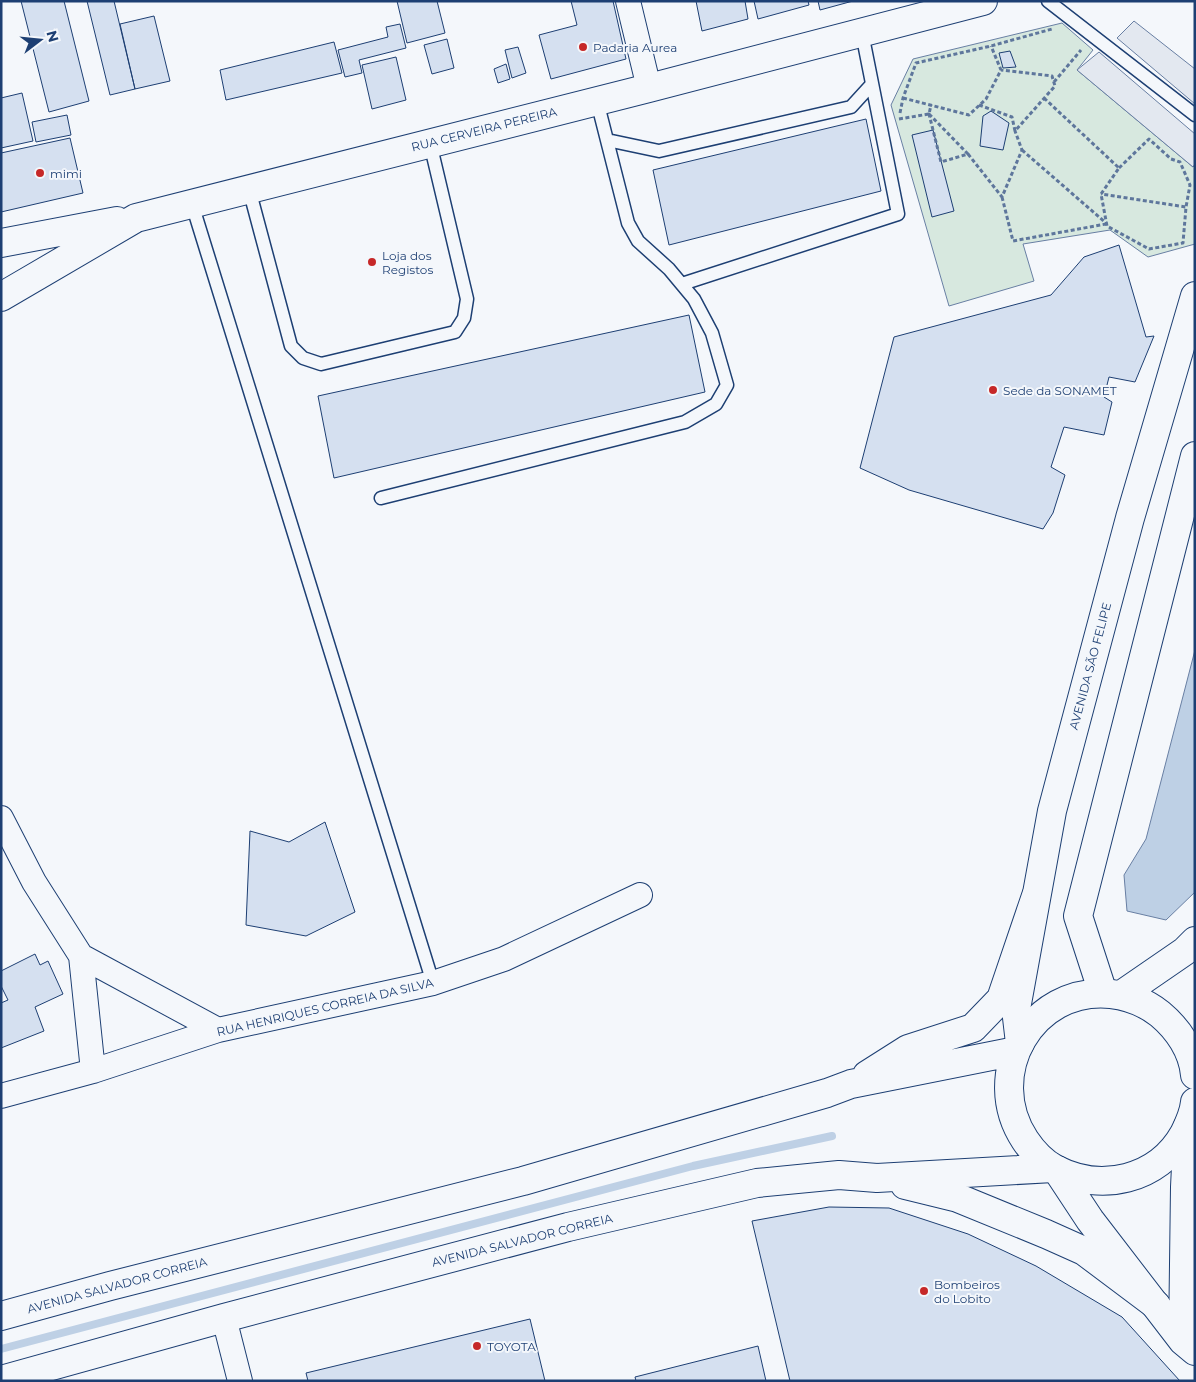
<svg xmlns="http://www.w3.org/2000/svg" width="1196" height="1382" viewBox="0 0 1196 1382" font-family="Montserrat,sans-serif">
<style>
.green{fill:#d7e8df;stroke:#687fa3}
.parking{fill:#e3e8f0;stroke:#687fa3}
.water{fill:#bed0e5;stroke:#687fa3}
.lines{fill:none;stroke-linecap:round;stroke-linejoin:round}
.stream{stroke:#bed0e5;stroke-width:8}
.building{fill:#d5e0f0;stroke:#1d3f73}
.lane-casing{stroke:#1d3f73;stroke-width:15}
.street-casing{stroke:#1d3f73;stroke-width:26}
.secondary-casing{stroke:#1d3f73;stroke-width:30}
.primary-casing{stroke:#1d3f73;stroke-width:30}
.path{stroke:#5e769c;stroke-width:3;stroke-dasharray:4 2.5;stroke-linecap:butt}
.lane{stroke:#f4f7fb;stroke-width:12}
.street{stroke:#f4f7fb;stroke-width:24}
.secondary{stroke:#f4f7fb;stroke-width:28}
.primary{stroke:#f4f7fb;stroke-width:28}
.poi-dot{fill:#c62828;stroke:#f4f7fb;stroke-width:2}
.labels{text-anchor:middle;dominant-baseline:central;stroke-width:4;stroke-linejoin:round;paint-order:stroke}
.poi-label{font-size:12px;fill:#1d3f73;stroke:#f4f7fb;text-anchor:start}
.street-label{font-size:12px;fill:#1d3f73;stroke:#f4f7fb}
</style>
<rect width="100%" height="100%" fill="#f4f7fb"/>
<path class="green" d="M 1062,23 L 1093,50 L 1077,70 L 1193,167 L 1195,164 L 1195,244 L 1148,257 L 1110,230 L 1023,244 L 1034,281 L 949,306 L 891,105 L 913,59 Z"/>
<path class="parking" d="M 1134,21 L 1195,69 L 1195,104 L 1117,38 Z
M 1099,52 L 1195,134 L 1195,164 L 1193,167 L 1077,70 Z"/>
<path class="water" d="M 1195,650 L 1195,892 L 1166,920 L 1127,911 L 1124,875 L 1146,839 Z"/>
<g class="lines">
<path class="stream" d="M 1,1349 L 693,1166 L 832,1136"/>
</g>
<path class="building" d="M 21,1 L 64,1 L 89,101 L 49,112 Z
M 87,1 L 114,1 L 135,89 L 110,95 Z
M 397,1 L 437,1 L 445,33 L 407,43 Z
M 571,1 L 613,1 L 626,59 L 551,79 L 539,35 L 577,25 Z
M 696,1 L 745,1 L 748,19 L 702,31 Z
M 754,1 L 808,1 L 809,5 L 758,19 Z
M 818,1 L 853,1 L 820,10 Z
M 154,16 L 170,81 L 135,89 L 120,24 Z
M 400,24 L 406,48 L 359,60 L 362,73 L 345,77 L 338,50 L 388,37 L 386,27 Z
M 447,39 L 454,68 L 432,74 L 424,45 Z
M 334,42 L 342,73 L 226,100 L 220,70 Z
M 518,47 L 526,73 L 512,78 L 505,50 Z
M 1010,51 L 1016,67 L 1003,68 L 999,53 Z
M 396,57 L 406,100 L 372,109 L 362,65 Z
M 506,64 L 510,79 L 498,83 L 494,69 Z
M 22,93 L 33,141 L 1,148 L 1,98 Z
M 991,111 L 1009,123 L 1003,150 L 980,146 L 983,116 Z
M 67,115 L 71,135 L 36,142 L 32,122 Z
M 866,119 L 881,191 L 669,245 L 653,170 Z
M 933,130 L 954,211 L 932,217 L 912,135 Z
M 70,138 L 83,193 L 1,212 L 1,153 Z
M 1119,245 L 1146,337 L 1154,336 L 1135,382 L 1109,377 L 1104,397 L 1112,402 L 1104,435 L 1064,427 L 1051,467 L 1065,475 L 1053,513 L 1043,529 L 909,490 L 860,468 L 894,337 L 1051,295 L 1084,257 Z
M 689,315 L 705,392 L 334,478 L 318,396 Z
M 325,822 L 355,912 L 306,936 L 246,925 L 250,831 L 289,842 Z
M 35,954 L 40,965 L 48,961 L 63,994 L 35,1007 L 44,1031 L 1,1048 L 1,1003 L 8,1000 L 1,986 L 1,971 Z
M 829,1207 L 889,1208 L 968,1234 L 1036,1266 L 1122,1317 L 1180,1381 L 790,1381 L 752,1221 Z
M 530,1319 L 545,1381 L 308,1381 L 306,1373 Z
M 758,1346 L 766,1381 L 636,1381 L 635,1377 Z"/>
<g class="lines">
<defs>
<path id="lane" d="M 1048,1 L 1195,115
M 607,140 L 659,151 L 851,107 L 872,84
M 249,189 L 291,346 L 303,358 L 321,364 L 455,332 L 464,318 L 467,299 L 430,143
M 192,204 L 433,983
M 682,284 L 898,214 L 862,33
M 381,498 L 685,422 L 716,404 L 727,385 L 712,333 L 694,299 L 669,269 L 638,241 L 628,223 L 597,101"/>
<path id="street" d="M 628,1 L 649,88
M 1,818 L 34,882 L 81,956 L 93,1071
M 81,956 L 218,1030
M 1,1096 L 93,1071 L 218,1030 L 433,983 L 504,959 L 640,895
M 224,1318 L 240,1381"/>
<path id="secondary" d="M 1,243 L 117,221
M 1,297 L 136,218 L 649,88 L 983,1
M 1103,993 L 1078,916 L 1195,456
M 1020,1043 L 1016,1009 L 1052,811 L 1130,518 L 1195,296
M 1057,1170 L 1090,1220 L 1183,1341 L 1195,1351
M 1183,1341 L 1185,1187 L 1188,1126"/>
<path id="primary" d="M 1121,995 L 1185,951 L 1195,941
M 867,1075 L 908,1049 L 973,1028 L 1001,999 L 1036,896
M 1195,1075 C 1193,1051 1178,1029 1160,1014 C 1146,1003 1129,996 1111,994 C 1031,986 982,1075 1025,1140 C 1033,1152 1044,1163 1055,1169 C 1101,1193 1158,1180 1184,1134 C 1189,1124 1194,1113 1195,1102
M 905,1185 L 958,1198 L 1046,1234 L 1084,1251 L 1156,1305
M 1,1316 L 110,1286 L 523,1181 L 827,1093 L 851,1084 L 1016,1051
M 1,1380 L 224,1318 L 568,1227 L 757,1183 L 839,1175 L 877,1178 L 1053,1168"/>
</defs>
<use href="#lane" class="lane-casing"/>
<use href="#street" class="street-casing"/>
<use href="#secondary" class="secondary-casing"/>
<use href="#primary" class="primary-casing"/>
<path class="path" d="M 1054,82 L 1081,50
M 903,98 L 969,115 L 986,99 L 1001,70 L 991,46
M 1044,98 L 1119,168 L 1101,194 L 1107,226 L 1149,249 L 1183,243 L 1186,207 L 1101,194
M 979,105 L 1012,117 L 1015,131 L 1055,86 L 1052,76 L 1001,70
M 900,113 L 903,98 L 916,63 L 991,46 L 1052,29
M 929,114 L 968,154 L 941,162 Z
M 899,119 L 929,114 L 931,105
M 1022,150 L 1106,223
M 968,154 L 1002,197 L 1022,150 L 1015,131
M 1119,168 L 1149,139 L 1171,159 L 1180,162 L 1190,185 L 1186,207
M 1002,197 L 1013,241 L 1106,224"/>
<use href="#lane" class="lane"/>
<use href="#street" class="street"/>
<use href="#secondary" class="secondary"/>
<use href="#primary" class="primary"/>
</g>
<g class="poi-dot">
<circle cx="583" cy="47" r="5"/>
<circle cx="40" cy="173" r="5"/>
<circle cx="372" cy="262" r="5"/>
<circle cx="993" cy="390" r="5"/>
<circle cx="924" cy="1291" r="5"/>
<circle cx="477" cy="1346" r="5"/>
</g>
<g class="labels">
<g class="poi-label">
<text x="593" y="47">Padaria Aurea</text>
<text x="50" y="173">mimi</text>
<text x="382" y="255">Loja dos<tspan x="382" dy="14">Registos</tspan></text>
<text x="1003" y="390">Sede da SONAMET</text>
<text x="934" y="1284">Bombeiros<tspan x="934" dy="14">do Lobito</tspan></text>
<text x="487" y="1346">TOYOTA</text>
</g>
<g class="street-label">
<text transform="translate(484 129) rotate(-14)">RUA CERVEIRA PEREIRA</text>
<text transform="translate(1090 666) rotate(-75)">AVENIDA SÃO FELIPE</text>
<text transform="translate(325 1007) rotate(-13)">RUA HENRIQUES CORREIA DA SILVA</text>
<text transform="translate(522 1240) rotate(-14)">AVENIDA SALVADOR CORREIA</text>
<text transform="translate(117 1285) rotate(-15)">AVENIDA SALVADOR CORREIA</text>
</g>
</g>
<rect width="1196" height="1382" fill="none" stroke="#1d3f73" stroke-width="5"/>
<g transform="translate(40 40) rotate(74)" stroke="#f4f7fb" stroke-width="4" paint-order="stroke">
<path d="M0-4L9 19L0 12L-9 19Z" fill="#1d3f73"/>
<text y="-8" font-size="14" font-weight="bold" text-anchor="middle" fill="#1d3f73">N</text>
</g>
</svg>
